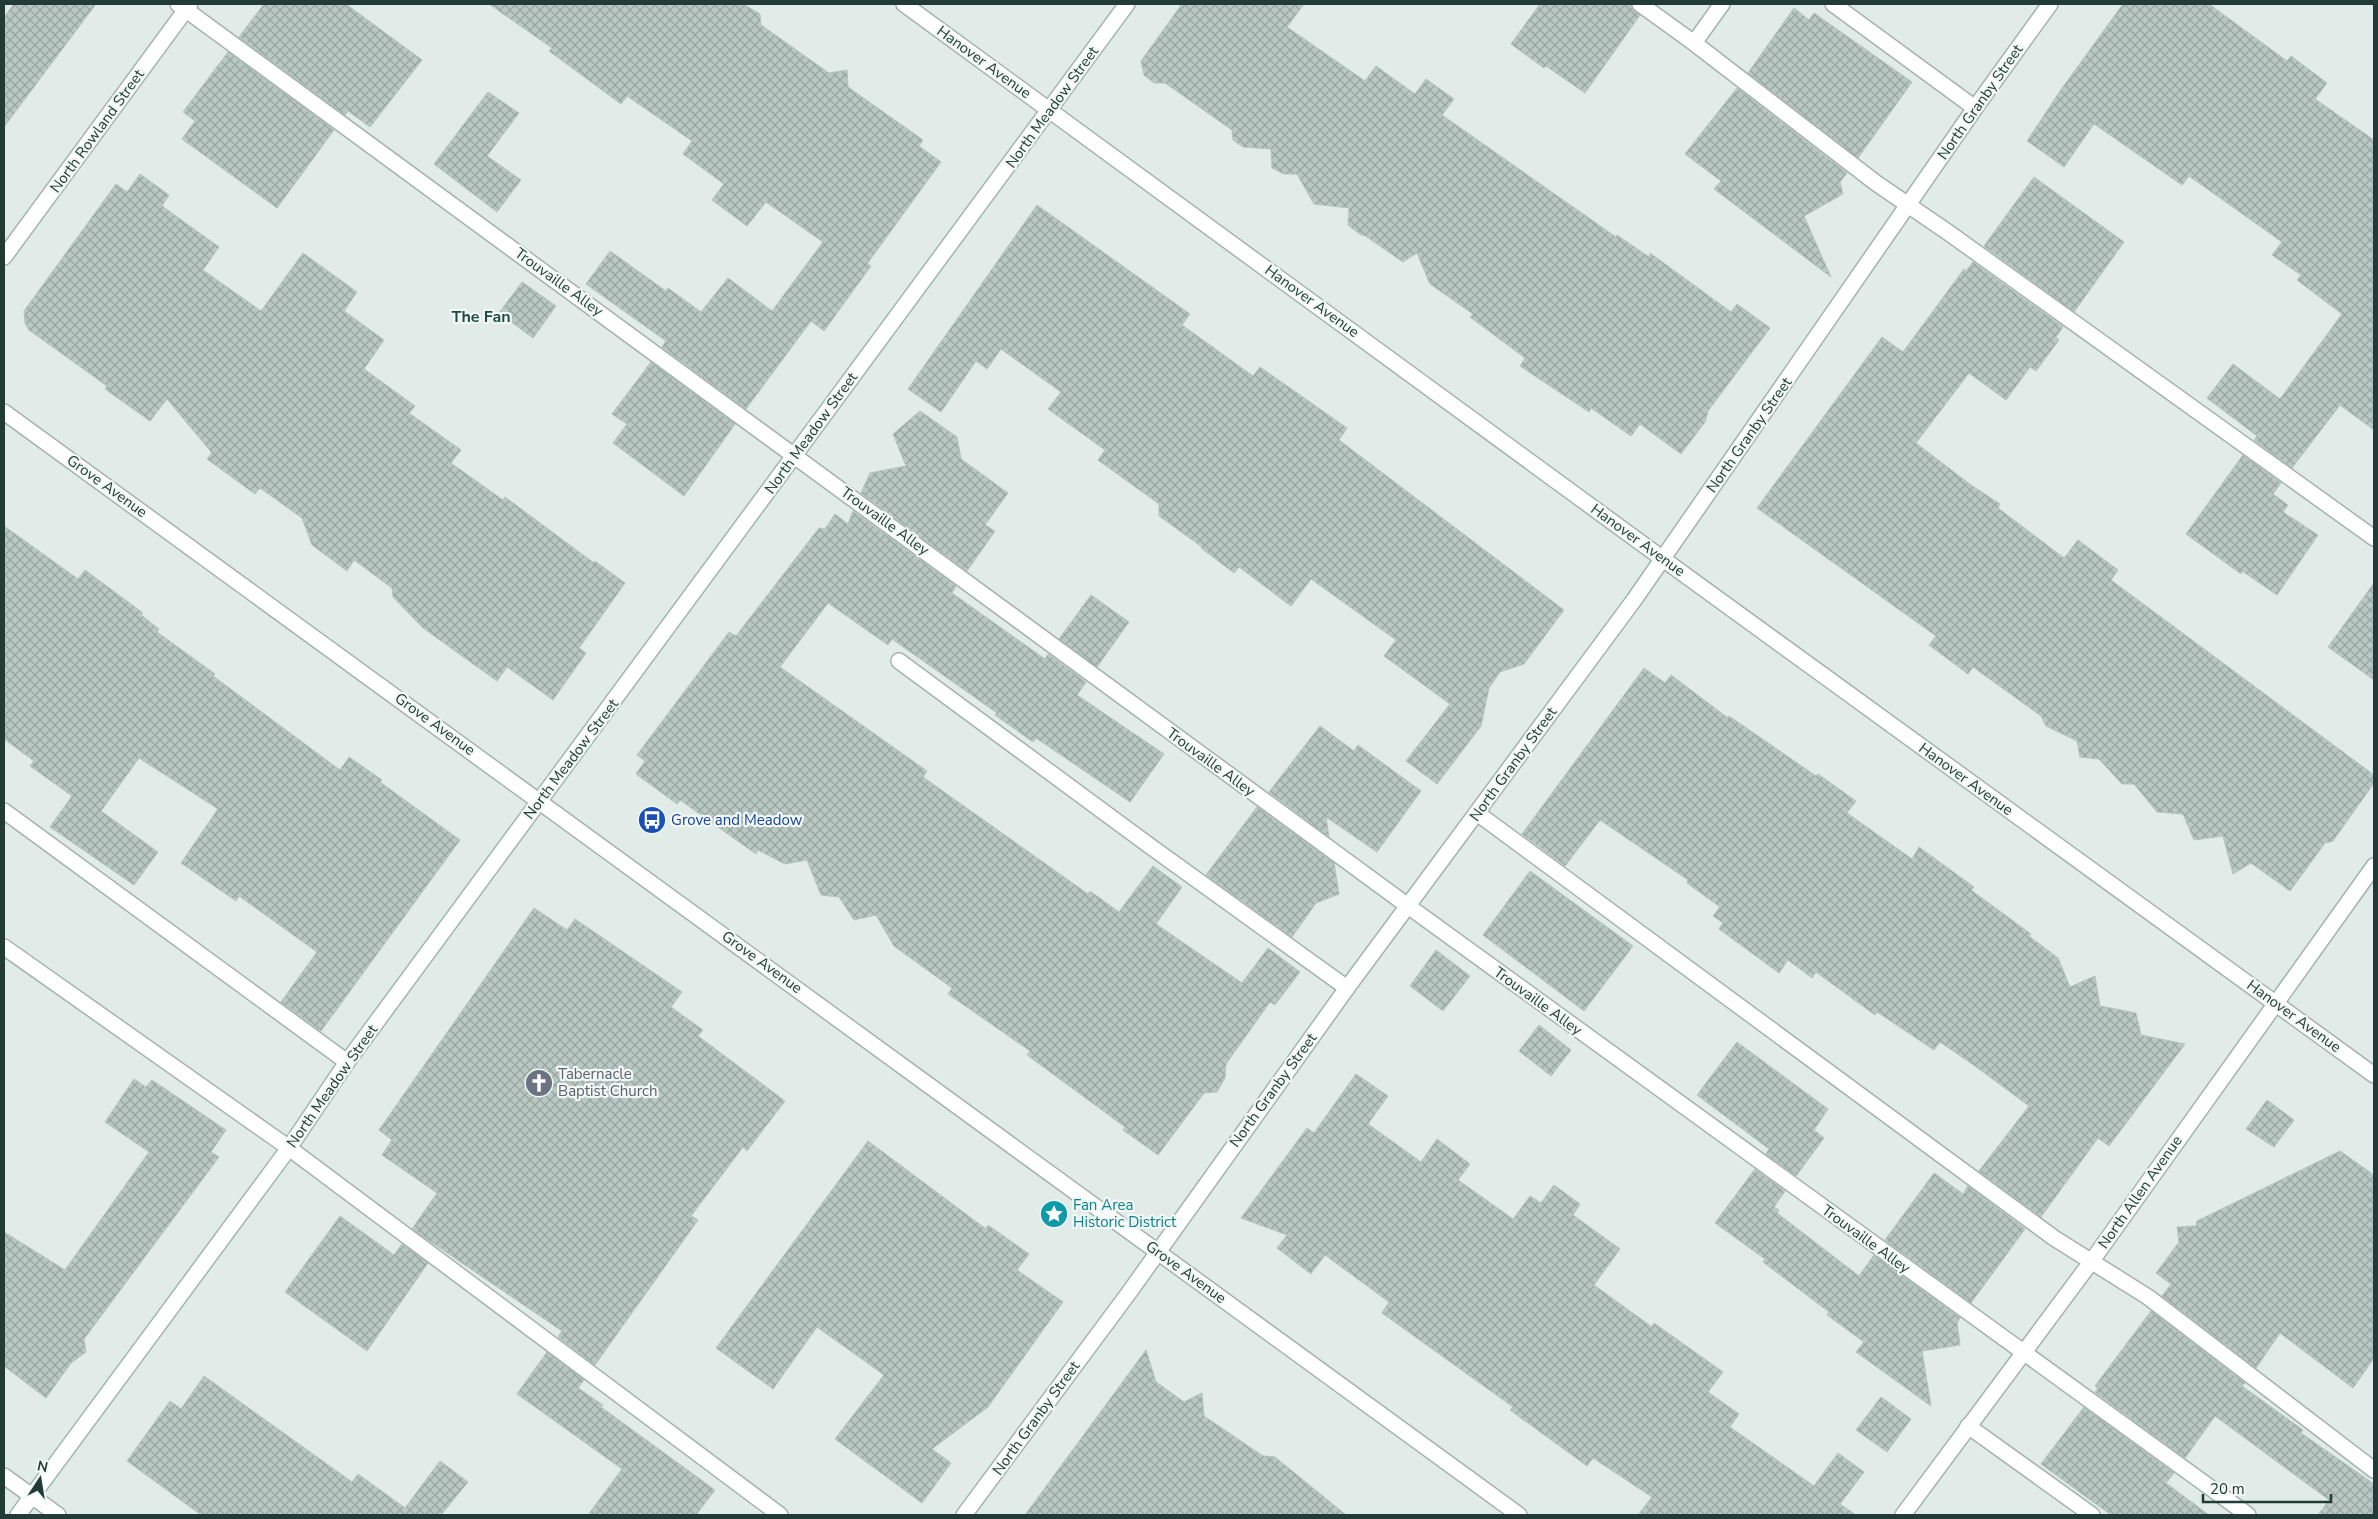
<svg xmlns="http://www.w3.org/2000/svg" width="2378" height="1519" viewBox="0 0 2378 1519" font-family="'Nunito Sans',sans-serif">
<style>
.building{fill:url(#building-cross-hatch);stroke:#b4c4be}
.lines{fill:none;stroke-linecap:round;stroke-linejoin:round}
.service-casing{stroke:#a4b3ae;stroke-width:18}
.minor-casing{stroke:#a4b3ae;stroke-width:18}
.tertiary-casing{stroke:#a4b3ae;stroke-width:18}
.secondary-casing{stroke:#a0b6af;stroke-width:18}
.service{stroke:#fff;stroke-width:15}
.minor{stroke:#fff;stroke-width:15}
.tertiary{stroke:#fff;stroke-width:15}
.secondary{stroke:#fff;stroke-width:15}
.labels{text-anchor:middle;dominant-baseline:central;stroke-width:4.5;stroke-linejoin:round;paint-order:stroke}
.street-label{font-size:15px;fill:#223b35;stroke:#f1f8f5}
.transit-label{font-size:15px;fill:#164399;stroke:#f1f8f5;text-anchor:start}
.worship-label{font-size:15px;fill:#5b616d;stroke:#f1f8f5;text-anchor:start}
.culture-label{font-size:15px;fill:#0d838f;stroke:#f1f8f5;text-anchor:start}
.neighbourhood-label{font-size:16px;font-weight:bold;fill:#1f4b42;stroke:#f1f8f5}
</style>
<defs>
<pattern id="building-cross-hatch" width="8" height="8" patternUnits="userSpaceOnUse" patternTransform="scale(1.25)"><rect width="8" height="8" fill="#bac8c3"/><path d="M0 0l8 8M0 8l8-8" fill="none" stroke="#97a49f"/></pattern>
</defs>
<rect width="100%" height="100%" fill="#e1ebe7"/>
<path class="building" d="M 14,4 L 96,4 L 4,127 L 4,17 Z
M 264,4 L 346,4 L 422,60 L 370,127 L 348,111 L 345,115 L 239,37 Z
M 489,4 L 743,4 L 760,14 L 761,25 L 829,73 L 847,70 L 848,87 L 923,140 L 919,146 L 941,162 L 867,264 L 871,266 L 824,331 L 811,321 L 746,409 L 662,347 L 666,341 L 586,284 L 610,251 L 666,291 L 668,288 L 701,312 L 728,278 L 772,311 L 823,242 L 766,202 L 747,226 L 712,200 L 724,184 L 683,154 L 692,141 L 627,96 L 621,104 L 549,51 L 552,48 Z
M 1182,4 L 1304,4 L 1287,27 L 1365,81 L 1376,66 L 1415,94 L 1426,79 L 1454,99 L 1442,115 L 1616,237 L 1617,235 L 1649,257 L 1650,253 L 1731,312 L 1737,304 L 1770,328 L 1708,411 L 1705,422 L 1681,454 L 1640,424 L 1631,436 L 1591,408 L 1589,412 L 1520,366 L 1525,358 L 1470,317 L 1473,314 L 1430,284 L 1417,253 L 1403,262 L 1364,235 L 1361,235 L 1348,225 L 1349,208 L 1314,204 L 1297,174 L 1284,174 L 1272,168 L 1271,149 L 1243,147 L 1233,140 L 1232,130 L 1165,83 L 1154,83 L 1144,75 L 1141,61 Z
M 1540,4 L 1631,4 L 1632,8 L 1640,15 L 1585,93 L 1546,66 L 1544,68 L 1511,44 Z
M 2123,4 L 2209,4 L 2287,61 L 2291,56 L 2327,83 L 2315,99 L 2374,140 L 2374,430 L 2340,405 L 2292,468 L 2254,440 L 2257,436 L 2207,398 L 2233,364 L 2280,399 L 2342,314 L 2297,280 L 2301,275 L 2272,255 L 2282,242 L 2189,176 L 2182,185 L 2094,124 L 2064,167 L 2027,141 L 2060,91 Z
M 1794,8 L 1809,20 L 1814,13 L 1912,82 L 1858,158 L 1748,73 Z
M 228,52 L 334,130 L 277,208 L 182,139 L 195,121 L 183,112 Z
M 1737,88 L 1847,173 L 1840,182 L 1843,194 L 1804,216 L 1831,277 L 1714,189 L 1721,181 L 1685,154 Z
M 488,92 L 519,113 L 487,156 L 521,180 L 497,212 L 434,164 Z
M 140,174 L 169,195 L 162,206 L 219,247 L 203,270 L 261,311 L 303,253 L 357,292 L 344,311 L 384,340 L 364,369 L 415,406 L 409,413 L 461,450 L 451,463 L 503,500 L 505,497 L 594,563 L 595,561 L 625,583 L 579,648 L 586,653 L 553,700 L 507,667 L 497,681 L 423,628 L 393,597 L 392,588 L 354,560 L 347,571 L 312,545 L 302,518 L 260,488 L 255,494 L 207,459 L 212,453 L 167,399 L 150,421 L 105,389 L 107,386 L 29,330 L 25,323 L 24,311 L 116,184 L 127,192 Z
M 2034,177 L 2124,242 L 2074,312 L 1984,246 Z
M 1037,205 L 1190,314 L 1182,325 L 1253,376 L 1260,367 L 1347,428 L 1339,440 L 1564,610 L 1524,664 L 1500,672 L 1489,688 L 1481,726 L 1437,784 L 1406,761 L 1450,704 L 1384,656 L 1396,640 L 1311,579 L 1291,606 L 1239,567 L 1234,573 L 1201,548 L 1202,547 L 1159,516 L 1159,504 L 1098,460 L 1105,450 L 1048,409 L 1061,392 L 1001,349 L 987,369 L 976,361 L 941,412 L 908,389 Z
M 1973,262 L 2063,327 L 2056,337 L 2059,340 L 2036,371 L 2030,367 L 2006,400 L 1969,373 L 1916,443 L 1971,485 L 2000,504 L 1998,508 L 2064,558 L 2078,540 L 2118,570 L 2111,580 L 2374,775 L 2374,783 L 2333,841 L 2325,843 L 2290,891 L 2251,863 L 2233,874 L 2223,836 L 2194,840 L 2183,814 L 2157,812 L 2134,784 L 2122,784 L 2099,759 L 2080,757 L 2077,741 L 2046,726 L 2041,716 L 1973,667 L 1968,674 L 1929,645 L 1936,636 L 1757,508 L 1882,337 L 1903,352 L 1964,269 L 1966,271 Z
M 522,282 L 556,306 L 533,338 L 499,313 Z
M 651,362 L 735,424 L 684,496 L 613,443 L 627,424 L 612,414 Z
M 920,411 L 957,437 L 961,459 L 1008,493 L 985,525 L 995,531 L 967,571 L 861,493 L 870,473 L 906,466 L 893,434 Z
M 2243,455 L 2281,483 L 2273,494 L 2288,505 L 2283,512 L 2318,535 L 2277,595 L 2242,571 L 2241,574 L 2186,534 Z
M 853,511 L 956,586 L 952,593 L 1045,659 L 1048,654 L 1086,682 L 1077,695 L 1164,754 L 1130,802 L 1036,738 L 1033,742 L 995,715 L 997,713 L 892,639 L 888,645 L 828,603 L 780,667 L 927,771 L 923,777 L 1088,894 L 1090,891 L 1119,912 L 1153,866 L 1182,887 L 1156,924 L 1242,983 L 1268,948 L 1300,972 L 1275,1005 L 1270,1002 L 1226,1064 L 1225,1078 L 1217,1092 L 1204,1093 L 1158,1155 L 1123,1130 L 1125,1127 L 1027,1055 L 1030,1051 L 948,994 L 952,988 L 894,946 L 876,915 L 854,920 L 839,897 L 821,895 L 807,860 L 785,864 L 758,850 L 756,854 L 680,800 L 677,804 L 636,774 L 645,761 L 637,755 L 729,632 L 736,636 L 819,528 L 825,529 L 835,514 L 848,524 Z
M 4,526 L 78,579 L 85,570 L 143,613 L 141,615 L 159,629 L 157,632 L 215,674 L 213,676 L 340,770 L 349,757 L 382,780 L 380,782 L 460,840 L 321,1031 L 281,1002 L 317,952 L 239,896 L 236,901 L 181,863 L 218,809 L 139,758 L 101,811 L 158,852 L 134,885 L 50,827 L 72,796 L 30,766 L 34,761 L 4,739 Z
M 2374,583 L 2374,680 L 2328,647 Z
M 1091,595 L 1129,622 L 1097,667 L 1059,639 Z
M 1644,668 L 1665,683 L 1671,675 L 1728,718 L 1729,716 L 1816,776 L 1818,774 L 1856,801 L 1847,813 L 1912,859 L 1919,847 L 1974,887 L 1971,890 L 2031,934 L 2029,936 L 2058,958 L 2070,987 L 2095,976 L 2100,1006 L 2136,1013 L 2141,1035 L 2185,1044 L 2109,1146 L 2098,1138 L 2041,1217 L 1979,1171 L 2029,1106 L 1975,1066 L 1940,1042 L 1934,1050 L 1877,1012 L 1875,1015 L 1816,972 L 1812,978 L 1788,960 L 1779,973 L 1719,929 L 1723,923 L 1713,916 L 1720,907 L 1687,883 L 1688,880 L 1600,820 L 1565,866 L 1522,834 Z
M 1320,726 L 1354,751 L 1358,745 L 1421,791 L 1377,852 L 1326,817 L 1329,837 L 1269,792 Z
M 1257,807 L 1334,863 L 1339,894 L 1316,903 L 1292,937 L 1206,875 Z
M 1530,871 L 1633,946 L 1584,1011 L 1483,935 Z
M 534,908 L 567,930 L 575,919 L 682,992 L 671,1007 L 703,1030 L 698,1036 L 785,1101 L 747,1151 L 743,1147 L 691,1216 L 698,1220 L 595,1365 L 558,1337 L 562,1331 L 412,1229 L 437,1193 L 382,1155 L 392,1140 L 379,1130 Z
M 1436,950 L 1470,976 L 1443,1011 L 1410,986 Z
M 1539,1025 L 1571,1050 L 1551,1076 L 1519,1051 Z
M 1737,1042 L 1828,1109 L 1814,1130 L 1824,1138 L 1796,1176 L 1766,1154 L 1769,1149 L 1697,1095 Z
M 1356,1074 L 1388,1096 L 1368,1124 L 1421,1162 L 1437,1139 L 1470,1164 L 1458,1180 L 1513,1219 L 1530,1196 L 1541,1203 L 1554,1185 L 1580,1204 L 1573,1215 L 1620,1249 L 1594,1285 L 1652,1327 L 1654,1323 L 1723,1372 L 1708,1392 L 1739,1414 L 1730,1427 L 1814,1486 L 1838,1453 L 1864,1472 L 1840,1504 L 1856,1515 L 1638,1515 L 1652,1497 L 1593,1458 L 1587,1466 L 1510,1410 L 1513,1407 L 1382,1313 L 1389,1302 L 1325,1255 L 1311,1274 L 1277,1248 L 1287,1235 L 1241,1218 L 1307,1128 L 1314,1133 Z
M 134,1079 L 146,1087 L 152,1080 L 226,1130 L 211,1152 L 219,1157 L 84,1339 L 86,1352 L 71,1363 L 46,1398 L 4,1366 L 4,1232 L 65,1270 L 149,1152 L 105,1122 Z
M 2267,1100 L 2294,1120 L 2274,1147 L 2246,1129 Z
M 868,1141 L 986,1229 L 988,1225 L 1029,1254 L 1017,1270 L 1063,1302 L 988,1407 L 932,1449 L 951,1463 L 922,1503 L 835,1439 L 884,1375 L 817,1327 L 773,1389 L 716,1348 Z
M 2340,1151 L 2374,1175 L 2374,1358 L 2353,1388 L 2280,1333 L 2256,1368 L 2162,1296 L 2171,1284 L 2156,1273 L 2179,1242 L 2177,1227 L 2196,1226 L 2197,1221 Z
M 1755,1169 L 1785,1191 L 1774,1207 L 1779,1210 L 1777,1213 L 1859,1276 L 1874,1255 L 1960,1318 L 1957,1323 L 1960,1345 L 1922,1351 L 1931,1406 L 1856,1352 L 1864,1342 L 1827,1315 L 1829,1312 L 1763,1262 L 1765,1259 L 1715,1223 Z
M 1934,1173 L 1963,1194 L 1968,1186 L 2025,1229 L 1971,1303 L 1885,1240 Z
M 340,1216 L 394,1255 L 402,1244 L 428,1263 L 367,1351 L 285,1292 Z
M 2151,1311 L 2245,1383 L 2242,1386 L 2303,1430 L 2301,1433 L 2374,1484 L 2374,1515 L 2318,1515 L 2329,1500 L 2215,1416 L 2185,1458 L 2095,1392 L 2098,1388 L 2095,1386 Z
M 1146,1350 L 1156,1382 L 1184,1402 L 1202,1393 L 1204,1416 L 1263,1456 L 1275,1457 L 1346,1515 L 1025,1515 Z
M 547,1352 L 584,1380 L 578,1388 L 603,1405 L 601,1407 L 715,1490 L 696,1515 L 588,1515 L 622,1469 L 517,1394 Z
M 204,1376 L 352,1482 L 358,1474 L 405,1508 L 440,1461 L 468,1482 L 441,1515 L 201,1515 L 127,1461 L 170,1401 L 181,1409 Z
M 1881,1397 L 1911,1419 L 1887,1452 L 1856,1430 Z
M 2084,1407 L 2174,1473 L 2166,1483 L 2209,1515 L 2111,1515 L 2041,1464 Z"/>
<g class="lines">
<defs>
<path id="service" d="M 178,4 L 1408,906 L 2248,1515
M 1640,4 L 1694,43 L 1876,183 L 1949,233 L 2374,538
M 1833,4 L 1975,108
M 1694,43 L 1722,4
M 899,661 L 1154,849 L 1347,988
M 4,811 L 347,1062
M 1477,813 L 2054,1238 L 2148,1297 L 2374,1470
M 4,947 L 289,1148 L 780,1515
M 1968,1426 L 2092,1515"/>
<path id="minor" d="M 904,4 L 1663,559 L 2374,1075
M 4,257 L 190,4
M 4,1476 L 58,1515
M 964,1515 L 1128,1294 L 1347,988 L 1634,600 L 1975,108 L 2050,4
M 1903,1515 L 2091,1262 L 2374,866"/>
<path id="tertiary" d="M 4,412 L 1519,1515"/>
<path id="secondary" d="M 18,1515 L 289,1148 L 347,1062 L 1127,4"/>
</defs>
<use href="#service" class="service-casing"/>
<use href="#minor" class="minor-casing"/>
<use href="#tertiary" class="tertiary-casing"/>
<use href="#secondary" class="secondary-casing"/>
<use href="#service" class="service"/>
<use href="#minor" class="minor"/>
<use href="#tertiary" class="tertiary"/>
<use href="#secondary" class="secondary"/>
</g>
<defs>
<symbol id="bus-disc" viewBox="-11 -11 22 22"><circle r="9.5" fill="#1a4fb4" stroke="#f1f8f5"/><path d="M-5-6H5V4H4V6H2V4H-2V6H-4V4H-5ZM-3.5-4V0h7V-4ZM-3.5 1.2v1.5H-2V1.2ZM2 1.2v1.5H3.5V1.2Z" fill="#fff"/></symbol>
<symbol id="church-disc" viewBox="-11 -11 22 22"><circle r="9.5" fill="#6b7280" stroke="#f1f8f5"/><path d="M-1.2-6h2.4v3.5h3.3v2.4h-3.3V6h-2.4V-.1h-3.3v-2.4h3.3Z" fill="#fff"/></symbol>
<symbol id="sight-disc" viewBox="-11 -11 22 22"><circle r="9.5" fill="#0f9aa8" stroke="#f1f8f5"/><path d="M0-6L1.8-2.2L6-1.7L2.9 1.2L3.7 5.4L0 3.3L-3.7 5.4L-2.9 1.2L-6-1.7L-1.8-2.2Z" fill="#fff"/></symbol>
</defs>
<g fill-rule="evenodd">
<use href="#bus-disc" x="636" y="804" width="32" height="32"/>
<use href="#church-disc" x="523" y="1067" width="32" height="32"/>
<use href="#sight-disc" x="1038" y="1198" width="32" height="32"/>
</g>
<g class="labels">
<g class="street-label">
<text transform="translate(984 62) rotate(36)">Hanover Avenue</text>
<text transform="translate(1980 102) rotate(-55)">North Granby Street</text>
<text transform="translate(1052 107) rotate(-54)">North Meadow Street</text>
<text transform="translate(97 131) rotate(-54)">North Rowland Street</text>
<text transform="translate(559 282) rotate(36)">Trouvaille Alley</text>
<text transform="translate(1312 301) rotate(36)">Hanover Avenue</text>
<text transform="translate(811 433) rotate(-54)">North Meadow Street</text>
<text transform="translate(1749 435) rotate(-55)">North Granby Street</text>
<text transform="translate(107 486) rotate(36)">Grove Avenue</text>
<text transform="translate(885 521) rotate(36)">Trouvaille Alley</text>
<text transform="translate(1638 540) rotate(36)">Hanover Avenue</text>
<text transform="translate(435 724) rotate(36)">Grove Avenue</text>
<text transform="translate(571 759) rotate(-53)">North Meadow Street</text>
<text transform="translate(1211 762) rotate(36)">Trouvaille Alley</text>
<text transform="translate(1513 764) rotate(-54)">North Granby Street</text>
<text transform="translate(1966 779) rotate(36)">Hanover Avenue</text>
<text transform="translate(762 962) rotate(36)">Grove Avenue</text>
<text transform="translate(1538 1001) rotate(36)">Trouvaille Alley</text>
<text transform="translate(2294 1016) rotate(36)">Hanover Avenue</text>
<text transform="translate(332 1086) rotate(-55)">North Meadow Street</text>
<text transform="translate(1273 1090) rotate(-54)">North Granby Street</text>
<text transform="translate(2140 1192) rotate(-55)">North Allen Avenue</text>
<text transform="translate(1866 1239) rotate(36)">Trouvaille Alley</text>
<text transform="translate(1186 1272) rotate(36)">Grove Avenue</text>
<text transform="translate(1036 1418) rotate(-54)">North Granby Street</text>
</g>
<g class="transit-label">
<text x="671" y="820">Grove and Meadow</text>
</g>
<g class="worship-label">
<text x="558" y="1074">Tabernacle<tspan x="558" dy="17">Baptist Church</tspan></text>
</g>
<g class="culture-label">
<text x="1073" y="1205">Fan Area<tspan x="1073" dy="17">Historic District</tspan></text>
</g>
<g class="neighbourhood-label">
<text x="481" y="317">The Fan</text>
</g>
</g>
<rect width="2378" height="1519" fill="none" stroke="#223b35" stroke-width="10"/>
<g transform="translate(40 1479) rotate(12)" stroke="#f1f8f5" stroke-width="4" paint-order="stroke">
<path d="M0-4L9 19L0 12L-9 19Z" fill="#223b35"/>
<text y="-8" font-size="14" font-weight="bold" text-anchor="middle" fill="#223b35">N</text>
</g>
<path d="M2203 1494v8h128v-8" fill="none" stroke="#223b35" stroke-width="2.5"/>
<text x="2210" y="1494" font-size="15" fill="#223b35" stroke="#f1f8f5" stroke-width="4" paint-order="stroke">20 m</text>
</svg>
